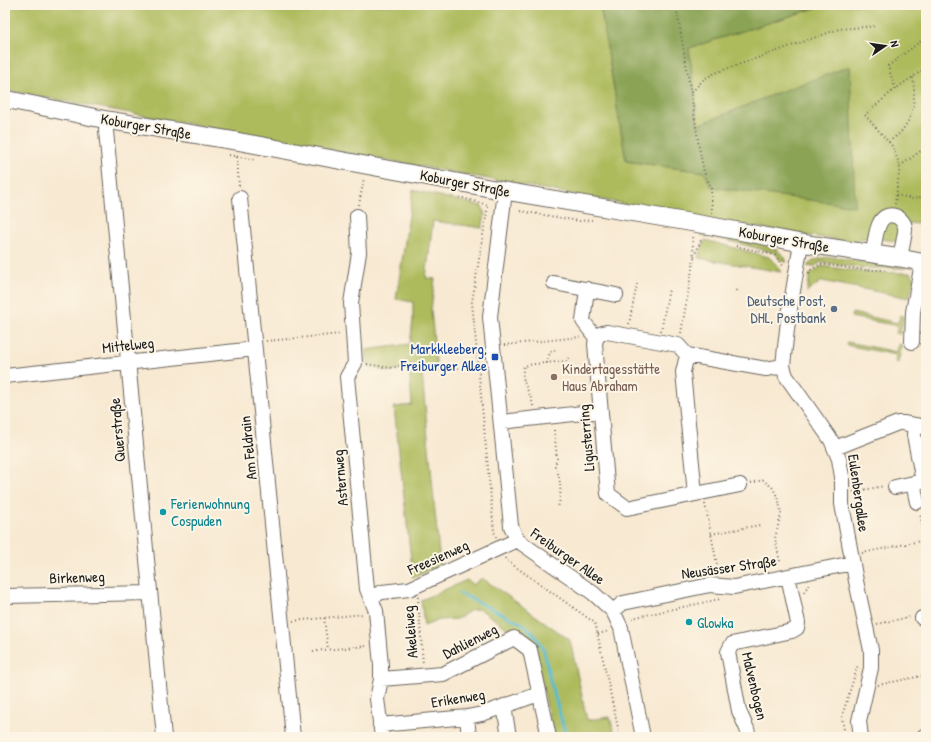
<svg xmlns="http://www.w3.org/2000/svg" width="931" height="742" viewBox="0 0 931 742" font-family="'Patrick Hand',sans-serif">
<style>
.green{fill:#aebb5d;stroke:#656c3c}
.forest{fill:#8aa354;stroke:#536038}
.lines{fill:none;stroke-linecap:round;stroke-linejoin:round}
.stream{stroke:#53bbd1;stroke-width:3}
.minor-casing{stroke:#69645c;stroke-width:16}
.major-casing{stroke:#69645c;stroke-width:19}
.path{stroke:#69645c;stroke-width:2;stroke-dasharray:1 3;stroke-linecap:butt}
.minor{stroke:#fff;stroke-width:14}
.major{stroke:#fff;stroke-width:17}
.service-dot{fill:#5c6f8a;stroke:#fcf5e5;stroke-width:1.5}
.transit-dot{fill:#1a4fb4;stroke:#fcf5e5;stroke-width:1.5}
.education-dot{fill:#8d6e63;stroke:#fcf5e5;stroke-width:1.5}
.culture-dot{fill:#0f9aa8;stroke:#fcf5e5;stroke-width:1.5}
.labels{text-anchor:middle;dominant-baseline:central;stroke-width:4;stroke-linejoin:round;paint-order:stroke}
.street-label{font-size:15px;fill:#1c1c1c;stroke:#fcf5e5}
.service-label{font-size:15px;fill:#4e5e75;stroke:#fcf5e5;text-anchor:end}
.transit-label{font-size:15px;fill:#164399;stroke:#fcf5e5;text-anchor:end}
.education-label{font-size:15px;fill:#785e54;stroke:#fcf5e5;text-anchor:start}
.culture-label{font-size:15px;fill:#0d838f;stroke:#fcf5e5;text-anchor:start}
</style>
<rect width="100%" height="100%" fill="#fcf5e5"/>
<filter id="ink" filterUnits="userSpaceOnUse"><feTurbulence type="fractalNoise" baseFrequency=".025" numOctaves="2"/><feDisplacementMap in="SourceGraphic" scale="8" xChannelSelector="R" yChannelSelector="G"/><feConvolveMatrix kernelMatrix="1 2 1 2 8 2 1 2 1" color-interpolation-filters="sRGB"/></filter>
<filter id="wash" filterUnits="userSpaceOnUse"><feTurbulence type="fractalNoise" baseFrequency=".012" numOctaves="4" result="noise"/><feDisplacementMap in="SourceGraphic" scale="16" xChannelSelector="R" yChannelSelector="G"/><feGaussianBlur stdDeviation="0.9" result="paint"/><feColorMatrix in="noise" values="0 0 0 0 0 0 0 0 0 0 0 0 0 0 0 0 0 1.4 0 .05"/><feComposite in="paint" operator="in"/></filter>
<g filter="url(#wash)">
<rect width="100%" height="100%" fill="#f8e9d2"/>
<path class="green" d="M 5,5 L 600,5 L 626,161 L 704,172 L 777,93 L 698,126 L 689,48 L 825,5 L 926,5 L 926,225 L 909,223 L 905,243 L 881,239 L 862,238 L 854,243 L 712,220 L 5,90 Z
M 413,190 L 482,206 L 485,215 L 482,228 L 433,221 L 426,278 L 435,279 L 431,310 L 437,372 L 422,374 L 440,564 L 413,578 L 394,407 L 412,405 L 409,367 L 390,372 L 368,367 L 366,350 L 410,344 L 413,320 L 413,302 L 396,299 Z
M 702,230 L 739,237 L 777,250 L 785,257 L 786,262 L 781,261 L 775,253 L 734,242 L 701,235 Z
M 705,240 L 769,257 L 781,270 L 781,272 L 698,258 Z
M 831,257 L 864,262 L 879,262 L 906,268 L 862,268 L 822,262 L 813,267 L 807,266 C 814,259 821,258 831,257 Z
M 822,266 L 863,272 L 911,273 L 915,278 L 909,298 L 822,281 L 807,292 L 810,274 Z
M 852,313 L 898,323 L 900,315 L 904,316 L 900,334 L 896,333 L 898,326 L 851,317 Z
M 847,342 L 897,352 L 898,344 L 902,345 L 898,363 L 895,362 L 896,355 L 846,345 Z
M 482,578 L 570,640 L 587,720 L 610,717 L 615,737 L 553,737 L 535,648 L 480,609 L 471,610 L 457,619 L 439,620 L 424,626 L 421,600 L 467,580 L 473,585 Z"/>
<path class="forest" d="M 600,5 L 825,5 L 689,48 L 698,125 L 777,93 L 850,66 L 855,206 L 711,187 L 704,172 L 626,161 Z"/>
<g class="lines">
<path class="stream" d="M 459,593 L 525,625 L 537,638 L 544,651 L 550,680 L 565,732 L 570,737"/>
</g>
</g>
<g filter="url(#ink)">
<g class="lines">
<defs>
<path id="minor" d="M 107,120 L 106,131 L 164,737
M 505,191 L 490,317 L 511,526 L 517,540 L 593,593 L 613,611 L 621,628 L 643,737
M 240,198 L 293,737
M 357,216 L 359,253 L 351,303 L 355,363 L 347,377 L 367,589 L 376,611 L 381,665 L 381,679 L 377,699 L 382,737
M 801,243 L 788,321 L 784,356 L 783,366 L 786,376 L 831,440 L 839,459 L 842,477 L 842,504 L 856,581 L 871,650 L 871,668 L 859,721 L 861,737
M 873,254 C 875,242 876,210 895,216 C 899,217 904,222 905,227 C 906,232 901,251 900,258
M 554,283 L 616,295
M 587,289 L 583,321 L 596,338
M 912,342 L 913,312 L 922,263
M 687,355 L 683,372 L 695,494
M 5,376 L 255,349
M 501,422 L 601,411
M 835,448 L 898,423 L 903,423 L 926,427
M 913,483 L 917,502
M 740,485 L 627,508 L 608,494 L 595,344 C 596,337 599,333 607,332 L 678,345 L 687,355 L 766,369 L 783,366
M 895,487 L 923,481 L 914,435 L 915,425
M 5,596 L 150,593
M 371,597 L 382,592 L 409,589 L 517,540
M 613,611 L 623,603 L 710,585 L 734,587 L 853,563
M 922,618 L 926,617
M 381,679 L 443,674 L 514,638 L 530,650 L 549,737
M 504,706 L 509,737
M 467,717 L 469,737
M 380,725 L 467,717 L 482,714 L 539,694
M 924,736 L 926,736
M 749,737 L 747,729 L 739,711 L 728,652 L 732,644 L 792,631 L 797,628 L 798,623 L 788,576"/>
<path id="major" d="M 5,99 L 107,120 L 236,141 L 505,191 L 712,226 L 801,243 L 900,258 L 926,263"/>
</defs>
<use href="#minor" class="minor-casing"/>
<use href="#major" class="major-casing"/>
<path class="path" d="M 676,5 L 691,93
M 895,89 L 888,66 L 921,41 L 926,47
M 889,142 C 893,138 900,134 903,129 C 915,113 915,96 913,77
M 229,155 L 256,160
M 237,157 L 239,187
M 900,166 L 926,147
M 896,195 L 913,199 L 926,196
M 459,197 L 488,205 L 472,302 L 494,531 L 496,537
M 895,204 L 900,166 L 893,147 L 865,115 L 895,89 L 926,68
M 359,205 L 364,178
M 520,211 L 579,221 L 592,220
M 712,213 L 711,187 L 704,172 L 699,147 L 691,93 L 704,79 L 715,73 L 839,29 L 877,26
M 736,246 L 775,255 L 784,267
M 694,256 L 702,238
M 809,273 L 809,271 L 821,264 L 865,270 L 885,270
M 736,291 L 737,287
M 629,324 L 637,284
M 661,331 L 669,289
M 681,333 L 694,258 L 692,236
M 266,341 L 341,334
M 504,345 L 580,337
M 547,363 L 550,352 L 557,349
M 367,364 L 390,368 L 410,364 L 439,370 L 478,366
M 533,406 C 531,392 519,381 524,366 L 534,364 L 567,361 L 570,357
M 554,430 L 557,458 L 555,466 C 561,478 562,494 558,507
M 751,483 L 763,480 L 773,488 L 779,501 L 781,514 L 775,538 L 780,562
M 853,492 L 884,486
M 705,504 L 719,574
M 711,534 L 760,525
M 862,553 L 925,540 L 920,513
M 505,558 L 506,560 L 595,623 L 620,737
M 804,592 L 809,584
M 418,597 L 423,664
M 324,618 L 328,649
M 632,618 L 720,599
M 293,621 L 364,614
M 877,624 L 910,617
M 598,634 L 609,631
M 313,651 L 367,646
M 878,685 L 926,675
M 845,737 L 842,716 L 858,665"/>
<use href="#minor" class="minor"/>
<use href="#major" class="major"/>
</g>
</g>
<circle class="service-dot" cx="834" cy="309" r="4"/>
<rect class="transit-dot" x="491" y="353" width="8" height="8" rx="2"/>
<circle class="education-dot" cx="554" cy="377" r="4"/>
<g class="culture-dot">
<circle cx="163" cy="512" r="4"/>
<circle cx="689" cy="622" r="4"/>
</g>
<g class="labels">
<g class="street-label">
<text transform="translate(146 126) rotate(10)">Koburger Straße</text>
<text transform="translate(465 183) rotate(11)">Koburger Straße</text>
<text transform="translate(784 239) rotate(10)">Koburger Straße</text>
<text transform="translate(128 345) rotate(-6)">Mittelweg</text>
<text transform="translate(117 430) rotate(-95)">Querstraße</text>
<text transform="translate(586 438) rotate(-95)">Ligusterring</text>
<text transform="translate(248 448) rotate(-96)">Am Feldrain</text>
<text transform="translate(340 478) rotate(-95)">Asternweg</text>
<text transform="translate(859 493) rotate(82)">Eulenbergallee</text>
<text transform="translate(568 556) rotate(35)">Freiburger Allee</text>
<text transform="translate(438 557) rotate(-24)">Freesienweg</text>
<text transform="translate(729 567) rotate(-8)">Neusässer Straße</text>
<text transform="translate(77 577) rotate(-2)">Birkenweg</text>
<text transform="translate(410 632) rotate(-95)">Akeleiweg</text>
<text transform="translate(470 641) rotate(-27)">Dahlienweg</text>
<text transform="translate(755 686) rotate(77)">Malvenbogen</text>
<text transform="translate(458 698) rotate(-9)">Erikenweg</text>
</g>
<g class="service-label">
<text x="826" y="300">Deutsche Post,<tspan x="826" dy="17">DHL, Postbank</tspan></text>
</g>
<g class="transit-label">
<text x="487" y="348">Markkleeberg,<tspan x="487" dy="17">Freiburger Allee</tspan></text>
</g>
<g class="education-label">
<text x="562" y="368">Kindertagesstätte<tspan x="562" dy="17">Haus Abraham</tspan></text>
</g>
<g class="culture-label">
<text x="171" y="503">Ferienwohnung<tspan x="171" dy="17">Cospuden</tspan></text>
<text x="697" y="622">Glowka</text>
</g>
</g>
<rect width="931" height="742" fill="none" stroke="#fcf5e5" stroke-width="20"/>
<g transform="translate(885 46) rotate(77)" stroke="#fcf5e5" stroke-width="3" paint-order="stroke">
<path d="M0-3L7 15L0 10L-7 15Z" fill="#1c1c1c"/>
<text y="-6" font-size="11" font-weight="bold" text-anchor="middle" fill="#1c1c1c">N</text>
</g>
</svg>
